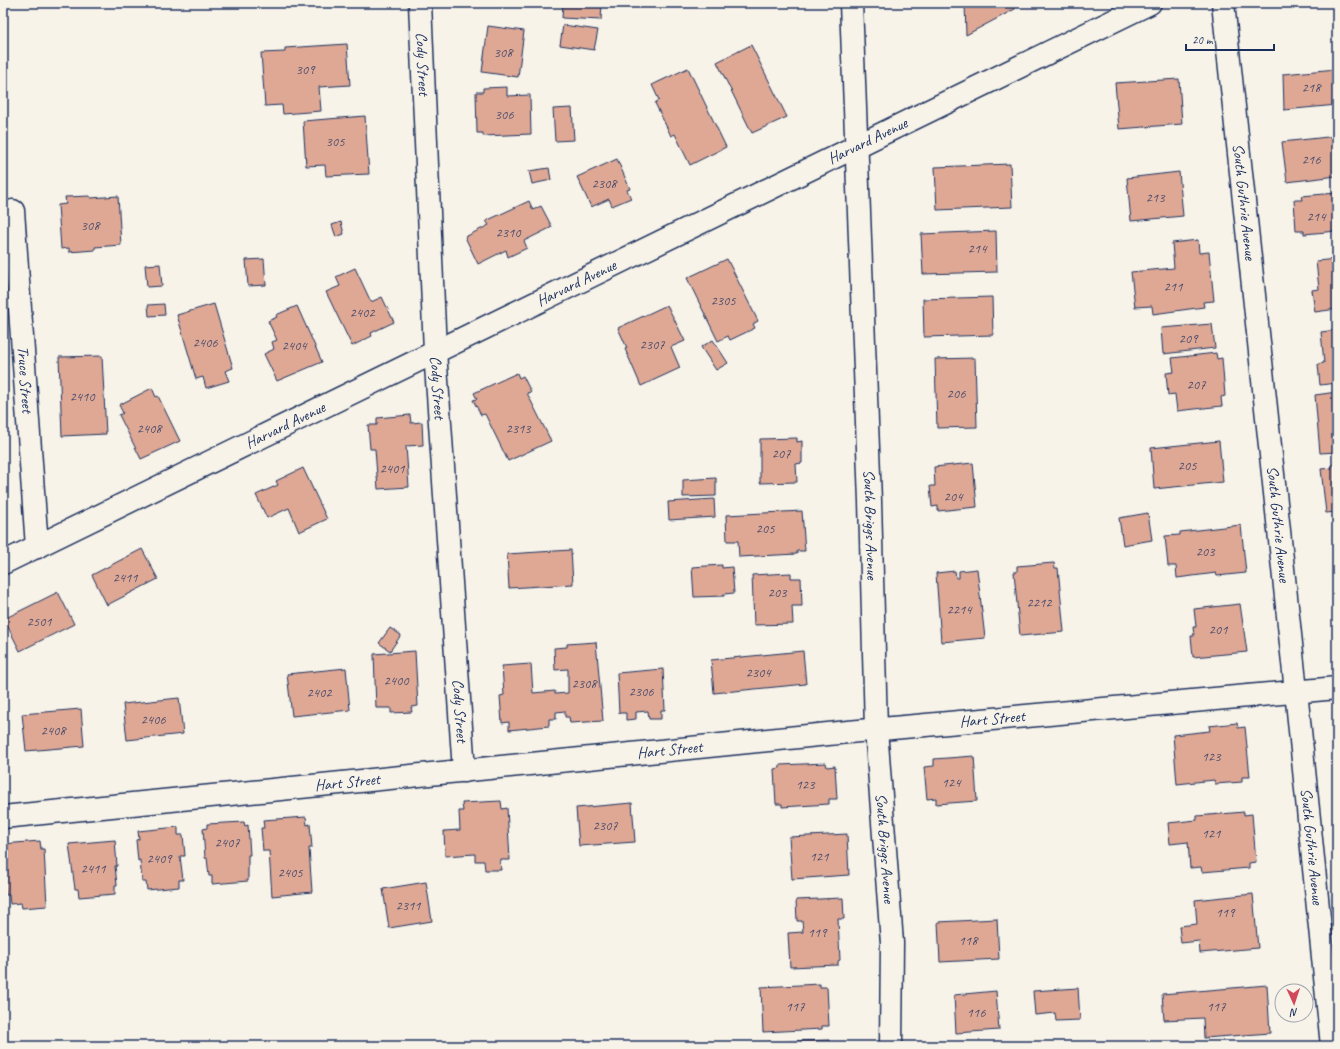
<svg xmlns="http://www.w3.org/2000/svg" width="1340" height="1049" viewBox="0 0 1340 1049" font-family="Caveat,sans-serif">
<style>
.building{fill:#dea895;stroke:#1b2f5e}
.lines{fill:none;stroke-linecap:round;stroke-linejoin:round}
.street-casing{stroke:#1b2f5e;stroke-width:25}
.street{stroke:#f7f3e8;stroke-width:22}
.labels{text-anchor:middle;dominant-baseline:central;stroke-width:3;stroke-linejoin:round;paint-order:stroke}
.number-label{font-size:14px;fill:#4c4d6c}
.street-label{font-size:16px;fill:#1b2f5e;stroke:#f7f3e8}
</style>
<rect width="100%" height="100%" fill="#f7f3e8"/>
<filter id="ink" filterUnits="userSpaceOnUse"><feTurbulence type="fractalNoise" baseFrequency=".025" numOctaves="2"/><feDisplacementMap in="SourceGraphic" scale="8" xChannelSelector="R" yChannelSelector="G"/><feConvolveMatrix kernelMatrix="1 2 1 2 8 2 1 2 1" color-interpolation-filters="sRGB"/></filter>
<g filter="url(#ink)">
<path class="building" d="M 563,3 L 602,3 L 601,20 L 562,18 Z
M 965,3 L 1014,3 L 1015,9 L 966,35 Z
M 563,25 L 598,30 L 594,50 L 560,45 Z
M 488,26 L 524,31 L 518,77 L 482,72 Z
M 347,44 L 350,85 L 319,87 L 321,111 L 283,114 L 282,105 L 265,106 L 261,53 L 285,52 L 285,48 Z
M 751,45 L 787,117 L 752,133 L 717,62 Z
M 688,68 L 726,147 L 690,165 L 675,134 L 671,136 L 655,103 L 659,100 L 652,85 Z
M 1336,69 L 1337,105 L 1284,110 L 1283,74 Z
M 1179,79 L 1182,124 L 1119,129 L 1115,83 Z
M 507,87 L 507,96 L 530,95 L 531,134 L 483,136 L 483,133 L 477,133 L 476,92 L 483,92 L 483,88 Z
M 572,108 L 574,140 L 555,141 L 553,109 Z
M 365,116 L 369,174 L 326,176 L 325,165 L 306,166 L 303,121 Z
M 1337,136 L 1337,176 L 1287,182 L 1282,142 Z
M 617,159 L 630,189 L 627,190 L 631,198 L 612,206 L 609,199 L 591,207 L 577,177 Z
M 1010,164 L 1012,207 L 937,210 L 935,167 Z
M 549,168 L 551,180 L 532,184 L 529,171 Z
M 1179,172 L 1183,216 L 1131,221 L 1127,178 Z
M 1337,193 L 1337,231 L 1304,234 L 1304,231 L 1296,231 L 1294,200 L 1302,200 L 1301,196 Z
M 90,196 L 91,198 L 118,196 L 121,245 L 95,247 L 95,250 L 69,252 L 69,248 L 61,249 L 58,205 L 66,204 L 65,197 Z
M 529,201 L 533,210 L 541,206 L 552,227 L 524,241 L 527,248 L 508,257 L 506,250 L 478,264 L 465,237 L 489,225 L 486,221 Z
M 341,222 L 344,234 L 336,237 L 332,225 Z
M 996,231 L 997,272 L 923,274 L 921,234 Z
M 1198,240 L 1199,253 L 1209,252 L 1214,301 L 1203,302 L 1204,307 L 1153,314 L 1152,306 L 1135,307 L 1131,272 L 1174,268 L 1172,243 Z
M 264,259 L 266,285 L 248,286 L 246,260 Z
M 727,259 L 758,321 L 753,324 L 755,328 L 730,340 L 728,336 L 718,341 L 687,278 Z
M 1337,259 L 1337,309 L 1315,312 L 1312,290 L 1319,289 L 1316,261 Z
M 160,264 L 162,286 L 147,287 L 145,265 Z
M 355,268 L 371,302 L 382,297 L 394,322 L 371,333 L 372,336 L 352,346 L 326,292 L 340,286 L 336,277 Z
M 992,297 L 993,335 L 924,337 L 923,299 Z
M 164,304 L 165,315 L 149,316 L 148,305 Z
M 214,304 L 233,368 L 225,371 L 229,381 L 206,388 L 203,377 L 196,379 L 177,315 Z
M 667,305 L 685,341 L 671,347 L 680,368 L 641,386 L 625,349 L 627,348 L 618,328 Z
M 297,306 L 322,362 L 277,381 L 264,354 L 274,349 L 272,342 L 277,340 L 268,321 L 277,317 L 276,315 Z
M 1212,324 L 1215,348 L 1163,354 L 1161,328 Z
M 1337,330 L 1337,383 L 1320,385 L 1318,364 L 1324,363 L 1321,332 Z
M 713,340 L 728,363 L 716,370 L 701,347 Z
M 1216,353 L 1217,359 L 1222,358 L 1225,396 L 1221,397 L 1222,406 L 1177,411 L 1175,394 L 1168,395 L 1166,373 L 1174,372 L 1172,358 Z
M 102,356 L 106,434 L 62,436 L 59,357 Z
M 975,358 L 977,427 L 937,428 L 935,359 Z
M 517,373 L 519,378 L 523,376 L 531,392 L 527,393 L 551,441 L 508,461 L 485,414 L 481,415 L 473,400 L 477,399 L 474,393 Z
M 152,388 L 156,397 L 158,396 L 180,441 L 141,459 L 119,415 L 123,413 L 119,405 Z
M 1337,392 L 1337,452 L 1320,453 L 1315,395 Z
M 410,415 L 411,423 L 422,422 L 423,445 L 406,446 L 409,487 L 378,489 L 375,449 L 370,449 L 368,425 L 377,425 L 377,418 Z
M 797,438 L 797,442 L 802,441 L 802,463 L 796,464 L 797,482 L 760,483 L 760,439 Z
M 1219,441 L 1223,482 L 1154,489 L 1151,448 Z
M 973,463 L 977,507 L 938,511 L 938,506 L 932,507 L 930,486 L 935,486 L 934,467 Z
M 1331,465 L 1337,465 L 1337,514 L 1336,512 L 1326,513 L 1321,469 L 1332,468 Z
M 303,468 L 327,519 L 299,532 L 289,508 L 267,518 L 256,495 L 278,485 L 276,481 Z
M 716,478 L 716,496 L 683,497 L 683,480 Z
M 714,499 L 715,517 L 669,520 L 668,502 Z
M 802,511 L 805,551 L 797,551 L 797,554 L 739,557 L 738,541 L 727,541 L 726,515 Z
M 1148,513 L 1152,540 L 1123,545 L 1119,518 Z
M 1241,525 L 1246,573 L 1217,576 L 1216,573 L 1177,578 L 1176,566 L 1168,566 L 1165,536 L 1180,535 L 1180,532 Z
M 142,549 L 158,579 L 107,605 L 92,575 Z
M 571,550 L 573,584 L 509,588 L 507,554 Z
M 1054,563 L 1055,568 L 1058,568 L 1064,632 L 1020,636 L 1014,572 L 1017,572 L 1017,566 Z
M 722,565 L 722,568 L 732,567 L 734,593 L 724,594 L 724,596 L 694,597 L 692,567 Z
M 977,569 L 985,638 L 941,642 L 936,573 L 955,571 L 956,578 L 959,578 L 959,571 Z
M 791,573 L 791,578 L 801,578 L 802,606 L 792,606 L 793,624 L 754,625 L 752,575 Z
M 58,592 L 74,624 L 20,651 L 4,619 Z
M 1240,604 L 1247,652 L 1193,657 L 1191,636 L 1194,636 L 1193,627 L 1196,627 L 1194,609 Z
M 390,628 L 401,635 L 390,651 L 379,643 Z
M 596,642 L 603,721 L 570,723 L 569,717 L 565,717 L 565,711 L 556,712 L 556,719 L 549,719 L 549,726 L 509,730 L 509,722 L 502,723 L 500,696 L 504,695 L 502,666 L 531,664 L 533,693 L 555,691 L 555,694 L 568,693 L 568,669 L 555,670 L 554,648 L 567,647 L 567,644 Z
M 415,651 L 418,706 L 411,707 L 412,712 L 391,713 L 391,708 L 376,708 L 374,654 Z
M 803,651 L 806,684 L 714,693 L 711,660 Z
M 346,668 L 350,710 L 292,716 L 287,674 Z
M 663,669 L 665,710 L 661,710 L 661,719 L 649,719 L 648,711 L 636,712 L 636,719 L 626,720 L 626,713 L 619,713 L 617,673 Z
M 179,698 L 183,734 L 127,740 L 123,704 Z
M 81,709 L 84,746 L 26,751 L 22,714 Z
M 1237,723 L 1238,728 L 1245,727 L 1250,777 L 1242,777 L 1242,782 L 1215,784 L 1214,780 L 1177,784 L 1173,735 L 1210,731 L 1209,726 Z
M 974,756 L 977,801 L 936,804 L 936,798 L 927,799 L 924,767 L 934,766 L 934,759 Z
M 826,763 L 827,767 L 835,766 L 837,799 L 829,799 L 829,804 L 782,807 L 782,804 L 776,804 L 774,769 L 780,768 L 780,765 Z
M 501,801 L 502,809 L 507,808 L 510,860 L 500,860 L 501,870 L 485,870 L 484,861 L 475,861 L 475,854 L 445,856 L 444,831 L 460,830 L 459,811 L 463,811 L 462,803 Z
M 632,803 L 635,842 L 579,846 L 576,808 Z
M 1244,812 L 1244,815 L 1252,814 L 1256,862 L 1249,863 L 1249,868 L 1202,872 L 1201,867 L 1190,868 L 1188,842 L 1170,844 L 1168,823 L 1197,820 L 1197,816 Z
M 306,817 L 307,825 L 310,824 L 312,848 L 309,848 L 312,892 L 272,896 L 269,851 L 263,851 L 261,828 L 264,828 L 263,820 Z
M 244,822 L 245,826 L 248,825 L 250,855 L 248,855 L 248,881 L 212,884 L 212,876 L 209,876 L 207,858 L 205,858 L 203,829 L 207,828 L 207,824 Z
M 178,827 L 178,835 L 183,835 L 185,856 L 180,856 L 183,880 L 179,880 L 179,887 L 147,890 L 146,882 L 142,882 L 140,860 L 138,861 L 136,840 L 139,839 L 138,831 Z
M 847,834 L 849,875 L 792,879 L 789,837 Z
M 115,840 L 117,866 L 115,866 L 117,885 L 115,885 L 115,894 L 79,897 L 78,889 L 75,889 L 69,844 Z
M 40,841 L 41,849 L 44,849 L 47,906 L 22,908 L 21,903 L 10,904 L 9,895 L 6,895 L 3,877 L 3,844 Z
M 426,882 L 432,921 L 389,928 L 383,889 Z
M 1253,894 L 1258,948 L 1200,953 L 1199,941 L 1181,943 L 1179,926 L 1197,924 L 1195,900 Z
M 843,898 L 844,919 L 838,919 L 840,960 L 838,961 L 838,965 L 790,967 L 788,933 L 803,932 L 802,921 L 797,921 L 796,900 Z
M 997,919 L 999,959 L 940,962 L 938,922 Z
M 820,984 L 820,987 L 827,987 L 829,1026 L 822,1026 L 822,1029 L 763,1032 L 761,987 Z
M 1267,985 L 1270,1033 L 1204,1038 L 1203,1018 L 1164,1020 L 1162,994 Z
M 1078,988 L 1080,1020 L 1056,1021 L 1055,1013 L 1035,1015 L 1033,991 Z
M 996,991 L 999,1030 L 956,1033 L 954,995 Z
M 829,1040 L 829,1046 L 767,1046 L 767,1042 Z"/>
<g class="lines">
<defs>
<g id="street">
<path id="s1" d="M 420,3 L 435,351 L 464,771"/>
<path id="s2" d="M 851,3 L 870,501 L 876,729 L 892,943 L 891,1046"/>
<path id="s3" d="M 1223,3 L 1296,691 L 1332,1046"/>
<path id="s4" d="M 13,211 L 37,547"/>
<path id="s5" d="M 3,563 L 1150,3"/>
<path id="s6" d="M 3,817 L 848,732 L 1337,688"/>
</g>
</defs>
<use href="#street" class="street-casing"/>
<use href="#street" class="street"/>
</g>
</g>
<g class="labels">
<g class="number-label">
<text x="503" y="52">308</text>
<text x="305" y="69">309</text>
<text x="1311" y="87">218</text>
<text x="504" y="114">306</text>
<text x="335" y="141">305</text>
<text x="1311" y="159">216</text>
<text x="604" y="183">2308</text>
<text x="1155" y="197">213</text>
<text x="1316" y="216">214</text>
<text x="90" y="225">308</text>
<text x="508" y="232">2310</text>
<text x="977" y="248">214</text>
<text x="1173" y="286">211</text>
<text x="723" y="300">2305</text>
<text x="362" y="312">2402</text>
<text x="1188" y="338">209</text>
<text x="205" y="342">2406</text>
<text x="652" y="344">2307</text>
<text x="294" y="345">2404</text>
<text x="1196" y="384">207</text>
<text x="956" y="393">206</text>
<text x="82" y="396">2410</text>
<text x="149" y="428">2408</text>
<text x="518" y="428">2313</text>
<text x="781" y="453">207</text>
<text x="1187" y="465">205</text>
<text x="392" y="468">2401</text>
<text x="953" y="496">204</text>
<text x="765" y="528">205</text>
<text x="1205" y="551">203</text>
<text x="125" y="577">2411</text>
<text x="777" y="592">203</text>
<text x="1039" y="602">2212</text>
<text x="959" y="609">2214</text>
<text x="39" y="621">2501</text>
<text x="1218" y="629">201</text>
<text x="758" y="672">2304</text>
<text x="396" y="680">2400</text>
<text x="584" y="683">2308</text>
<text x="641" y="691">2306</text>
<text x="319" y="692">2402</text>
<text x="153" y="719">2406</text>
<text x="53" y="730">2408</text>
<text x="1211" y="756">123</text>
<text x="951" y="782">124</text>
<text x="805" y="784">123</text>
<text x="605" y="825">2307</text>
<text x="1211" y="833">121</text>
<text x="227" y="842">2407</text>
<text x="819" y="856">121</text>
<text x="159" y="858">2409</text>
<text x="93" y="868">2411</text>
<text x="290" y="872">2405</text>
<text x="408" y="905">2311</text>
<text x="1225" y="912">119</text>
<text x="817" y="932">119</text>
<text x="968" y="940">118</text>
<text x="795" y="1006">117</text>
<text x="1216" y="1006">117</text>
<text x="976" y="1012">116</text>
</g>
<g class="street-label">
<text stroke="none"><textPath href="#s1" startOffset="61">Cody Street</textPath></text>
<text stroke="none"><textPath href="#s5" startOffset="962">Harvard Avenue</textPath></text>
<text stroke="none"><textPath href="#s3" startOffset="200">South Guthrie Avenue</textPath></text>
<text stroke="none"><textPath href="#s5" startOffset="638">Harvard Avenue</textPath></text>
<text stroke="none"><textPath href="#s4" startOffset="169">Truce Street</textPath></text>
<text stroke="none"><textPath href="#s1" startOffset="385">Cody Street</textPath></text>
<text stroke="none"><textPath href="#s5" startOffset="314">Harvard Avenue</textPath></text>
<text stroke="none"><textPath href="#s3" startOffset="524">South Guthrie Avenue</textPath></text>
<text stroke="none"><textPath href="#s2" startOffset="522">South Briggs Avenue</textPath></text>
<text stroke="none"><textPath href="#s1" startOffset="709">Cody Street</textPath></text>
<text stroke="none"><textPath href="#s6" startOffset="994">Hart Street</textPath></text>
<text stroke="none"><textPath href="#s6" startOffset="670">Hart Street</textPath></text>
<text stroke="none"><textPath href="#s6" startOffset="346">Hart Street</textPath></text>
<text stroke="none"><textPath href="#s3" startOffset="848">South Guthrie Avenue</textPath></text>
<text stroke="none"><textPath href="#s2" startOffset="846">South Briggs Avenue</textPath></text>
</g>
</g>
<rect width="1340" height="1049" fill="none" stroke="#f7f3e8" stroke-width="16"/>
<rect x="8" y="8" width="1324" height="1033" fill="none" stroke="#1b2f5e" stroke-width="1.5" filter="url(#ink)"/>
<g transform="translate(1294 1003) rotate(177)"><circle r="19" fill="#f7f3e8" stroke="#9fa5b1"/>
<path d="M0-3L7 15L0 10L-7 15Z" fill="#d1495b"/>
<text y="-6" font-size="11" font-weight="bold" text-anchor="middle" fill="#1b2f5e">N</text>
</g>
<path d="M1186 44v6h88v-6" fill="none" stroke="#1b2f5e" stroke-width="2"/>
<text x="1192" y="44" font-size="12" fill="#1b2f5e" stroke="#f7f3e8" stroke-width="3" paint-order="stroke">20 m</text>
</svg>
